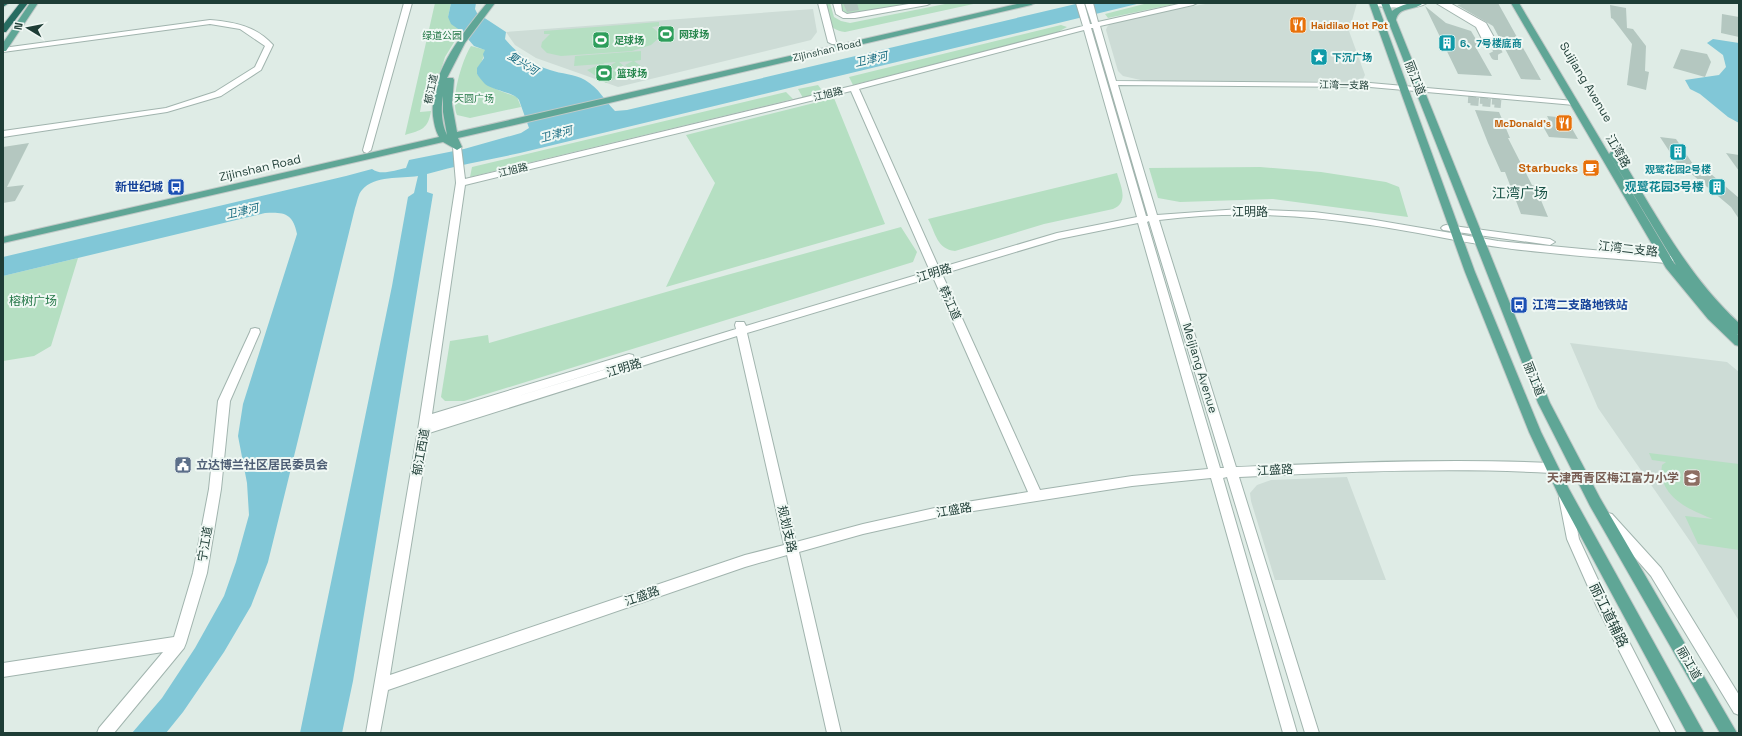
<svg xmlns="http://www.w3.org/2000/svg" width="1742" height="736" viewBox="0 0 1742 736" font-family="'Space Grotesk','Noto Sans SC',sans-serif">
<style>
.built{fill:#cddcd6}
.green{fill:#b5dfc2}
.water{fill:#81c7d7}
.building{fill:#b4c7c0}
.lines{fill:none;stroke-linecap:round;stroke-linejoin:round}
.minor-tunnel{stroke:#b8c9c3;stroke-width:8;stroke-dasharray:8 4;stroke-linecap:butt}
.minor-casing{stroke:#a1b4ae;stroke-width:2}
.major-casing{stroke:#c0c9c7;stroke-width:2}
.highway-casing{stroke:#c0c9c7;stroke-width:2}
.minor{fill:#fff;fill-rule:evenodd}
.major{fill:#5fa696;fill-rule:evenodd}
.highway{fill:#276c61;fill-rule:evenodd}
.labels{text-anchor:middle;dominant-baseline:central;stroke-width:4;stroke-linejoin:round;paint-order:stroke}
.far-food-label{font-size:10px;font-weight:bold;fill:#c56008;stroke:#f0f8f4;text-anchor:start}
.far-leisure-label{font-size:10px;font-weight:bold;fill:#27864d;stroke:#f0f8f4;text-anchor:start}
.far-park-label{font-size:10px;fill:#257848;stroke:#f0f8f4}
.far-culture-label{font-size:10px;font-weight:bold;fill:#0d838f;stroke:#f0f8f4;text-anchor:start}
.far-street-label{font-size:10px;fill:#1e3d36;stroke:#f0f8f4}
.far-water-label{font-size:11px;font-style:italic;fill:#13697f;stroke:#f0f8f4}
.street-label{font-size:12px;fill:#1e3d36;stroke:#f0f8f4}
.food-label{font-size:12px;font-weight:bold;fill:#c56008;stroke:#f0f8f4;text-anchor:end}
.transit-label{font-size:12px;font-weight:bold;fill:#164399;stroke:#f0f8f4;text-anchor:end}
.culture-label{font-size:12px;font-weight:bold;fill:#0d838f;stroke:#f0f8f4;text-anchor:end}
.park-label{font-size:12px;fill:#257848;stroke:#f0f8f4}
.service-label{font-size:12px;font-weight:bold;fill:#4e5e75;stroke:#f0f8f4;text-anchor:start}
.education-label{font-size:12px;font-weight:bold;fill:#785e54;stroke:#f0f8f4;text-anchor:end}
.quarter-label{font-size:14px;fill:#185145;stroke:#f0f8f4}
.near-street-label{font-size:14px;fill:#1e3d36;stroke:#f0f8f4}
</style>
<rect width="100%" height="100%" fill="#dfece6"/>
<path class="built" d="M 1211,3 L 1357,3 L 1349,31 L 1365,75 L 1363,79 L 1356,81 L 1145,81 L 1123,76 L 1118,71 L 1106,30 L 1107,27 L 1110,24 L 1155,13 Z
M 813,9 L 817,32 L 811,40 L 618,87 L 536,58 L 515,45 L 506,32 Z
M 1570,343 L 1727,362 L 1739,372 L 1739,621 L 1694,547 L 1598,408 Z
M 1347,477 L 1386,580 L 1275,580 L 1251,501 L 1250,493 L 1257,485 L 1271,480 Z"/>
<path class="green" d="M 435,3 L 451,3 L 448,17 L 461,31 L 445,57 L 434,93 L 423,95 L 420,112 L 431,111 C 428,129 422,130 405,135 Z
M 824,3 L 830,3 L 834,17 L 841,21 L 850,23 L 950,3 L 978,3 L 845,32 C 827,30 828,18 824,3 Z
M 839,3 L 917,3 L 846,14 L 842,12 Z
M 1148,3 L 1179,3 L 1108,18 L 1105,14 Z
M 659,22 L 659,26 L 652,27 L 660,34 L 661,28 L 672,27 L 672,39 L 660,40 L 660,37 L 651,45 L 632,51 L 561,56 L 547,53 L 541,47 L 542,42 L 550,34 L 544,34 L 544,31 Z
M 1061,25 L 1067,27 L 1056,33 L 853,85 L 849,77 Z
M 471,46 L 486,50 L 477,74 C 487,88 501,91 517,97 L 521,107 L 470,118 L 457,115 C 450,100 462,60 471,46 Z
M 641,51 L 641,60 L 634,61 L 645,69 L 636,73 L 625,65 L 633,61 L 619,62 L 629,70 L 620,73 L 609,66 L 616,62 L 603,63 L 621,76 L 606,83 L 587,70 L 601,64 L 574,66 L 575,56 Z
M 818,85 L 824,93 L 803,98 L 798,89 Z
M 786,92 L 793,99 L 470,177 L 472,167 Z
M 834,98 L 885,224 L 666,287 L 715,183 L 686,135 Z
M 1260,167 L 1321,172 L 1386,182 L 1399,187 L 1408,217 L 1273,199 L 1180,202 L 1158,198 L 1149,168 Z
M 1117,173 C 1121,187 1129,202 1113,209 L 1044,224 L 955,251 C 937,249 936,234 928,219 Z
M 901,227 L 917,252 L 913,262 L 464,401 L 445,401 L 441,397 L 450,341 L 488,335 L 489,343 L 680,288 Z
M 78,258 L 51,346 L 34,356 L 3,361 L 3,276 Z
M 1649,453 L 1739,464 L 1739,550 L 1698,544 L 1685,516 L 1713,519 C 1689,510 1657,495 1662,465 L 1666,462 L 1652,460 Z"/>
<path class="water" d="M 451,3 L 476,3 L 475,9 L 477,13 L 506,32 L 505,39 C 516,52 533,65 550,70 C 561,74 575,74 585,80 C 600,89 603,99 615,111 L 627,110 L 1080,3 L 1141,3 L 520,153 C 489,160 458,165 427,174 L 427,192 L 433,194 L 353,681 L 342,733 L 300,733 L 392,286 L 408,197 L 414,193 L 418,176 C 401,179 374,175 362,190 C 358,194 357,203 355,208 L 268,562 L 251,606 L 224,652 L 183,712 L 166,733 L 132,733 L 162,698 L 195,648 L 224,596 L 236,562 L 249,515 L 247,483 L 238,436 L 243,404 L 297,234 C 293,213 284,212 265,213 L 3,276 L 3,257 L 346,176 L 372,169 C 381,176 395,170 406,168 L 409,160 L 464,149 L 521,133 L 529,128 L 519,100 C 514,92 494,91 485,84 C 482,81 479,77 477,74 L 477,68 L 484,58 L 483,54 L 485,50 L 474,46 L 461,31 L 451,24 L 448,17 Z
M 1713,39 L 1739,43 L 1739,123 L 1728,117 L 1700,94 L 1690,89 L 1685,80 L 1719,75 L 1726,67 L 1723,55 L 1707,43 Z"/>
<path class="building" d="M 843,3 L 857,3 L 859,10 L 847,12 Z
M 1466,3 L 1498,3 L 1541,80 L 1521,79 L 1493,26 L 1457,5 Z
M 1610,5 L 1626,8 L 1627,28 L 1633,29 L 1646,46 L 1645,71 L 1649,72 L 1646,90 L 1627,85 L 1632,44 L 1613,19 L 1611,18 Z
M 1425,6 L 1446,23 L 1471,31 L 1480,46 L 1475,46 L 1492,76 L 1458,74 Z
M 1722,14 L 1739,17 L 1739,37 L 1721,33 Z
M 1681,49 L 1707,54 L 1711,62 L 1705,77 L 1673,68 Z
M 1475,110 L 1499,112 L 1510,138 L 1508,138 L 1532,185 L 1535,186 L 1548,217 L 1521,214 L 1505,172 L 1501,172 L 1488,143 Z
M 1547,116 L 1566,118 L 1578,139 L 1549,137 L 1540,121 L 1550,122 Z
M 1660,137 L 1676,139 L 1701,176 L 1711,174 L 1739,198 L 1739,219 L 1731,207 L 1682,166 L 1679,166 Z
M 29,143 L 7,187 L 24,185 L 15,201 L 3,203 L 3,147 Z
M 1726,153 L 1739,155 L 1739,171 Z"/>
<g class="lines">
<path class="minor-tunnel" d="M 1487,41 L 1495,56 L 1500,56 L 1492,41
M 1500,101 L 1468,99 L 1469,101 L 1501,104"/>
<defs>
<path id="minor" d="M 404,3 L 412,3 L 371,150 L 367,153 L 364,152 L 363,150 Z
M 818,3 L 826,3 L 836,42 L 835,44 L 832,44 L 828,42 Z
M 833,3 L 841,3 L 842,11 L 847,14 L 915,3 L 931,3 L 927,5 L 855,18 L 843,18 L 836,14 Z
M 1076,3 L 1084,3 L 1090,24 L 1092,24 L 1085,3 L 1093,3 L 1098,22 L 1183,3 L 1197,3 L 1193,5 L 1100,26 L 1116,81 L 1370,83 L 1574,101 L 1578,103 L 1574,105 L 1370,87 L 1118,85 L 1157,215 L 1240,209 L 1314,212 L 1369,219 L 1498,241 L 1667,257 L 1674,255 L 1679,258 L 1677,260 L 1667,263 C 1611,258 1554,255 1498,247 C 1455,241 1413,231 1370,225 C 1300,214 1228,211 1159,220 L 1236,467 C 1341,463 1446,458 1551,463 L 1555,465 L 1557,468 L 1555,471 L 1551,473 C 1447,467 1343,472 1239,477 L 1319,733 L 1305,733 L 1227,477 L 1223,478 L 1297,733 L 1283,733 L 1211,478 L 1132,486 L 948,515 L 863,534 L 799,552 L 841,733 L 827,733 L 787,555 L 745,567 L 388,690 L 380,733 L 366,733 L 418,430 L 456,183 L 453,147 L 454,145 L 457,144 L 461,147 L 465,179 L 852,86 L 1083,26 ZM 1091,28 L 1093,28 L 1148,216 L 1146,216 ZM 1084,30 L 1137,217 L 1057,233 L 939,268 L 859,89 ZM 851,91 L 930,271 L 746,326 L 744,322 L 736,322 L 735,325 L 736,329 L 431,423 L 633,361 L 634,358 L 633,355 L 629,354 L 432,414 L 465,185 ZM 1149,221 L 1224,468 L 1220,468 L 1147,222 ZM 1138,223 L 1208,469 L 1132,476 L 1040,490 L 942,274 L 1059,239 ZM 933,277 L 1028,492 L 948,505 L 863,524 L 796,542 L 747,333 ZM 737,336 L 784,545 L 745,555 L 390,675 L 429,433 Z
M 1371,3 L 1427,3 C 1415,11 1388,7 1374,6 L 1371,6 Z
M 1436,3 L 1450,3 L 1486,23 L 1496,41 L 1492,43 L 1484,43 L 1476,27 Z
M 210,20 C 234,22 256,26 273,45 L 261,70 L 221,96 L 167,112 L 3,137 L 3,131 L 166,108 L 215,92 L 255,67 L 265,46 L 240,29 L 210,24 L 3,52 L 3,48 Z
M 1446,225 L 1550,239 L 1555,242 L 1550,245 L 1443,230 L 1441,228 L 1443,226 Z
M 255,328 L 259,329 L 260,332 L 230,401 L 221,489 L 207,573 L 186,643 L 184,648 L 114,733 L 97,733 L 99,728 L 163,652 L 3,677 L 3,663 L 174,637 L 193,573 L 209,489 L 218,401 L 250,332 L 251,329 Z
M 1565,493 L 1569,494 L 1571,498 L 1579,539 L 1607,599 L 1676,733 L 1661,733 L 1597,607 L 1567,539 L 1559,498 L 1561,494 Z
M 1608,513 L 1612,514 L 1661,568 L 1739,695 L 1739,715 L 1734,713 L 1651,576 L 1604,522 L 1602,518 L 1604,514 Z"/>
<path id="major" d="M 30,3 L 38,3 L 6,51 L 3,51 L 3,43 Z
M 487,3 L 495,3 L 465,43 L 447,78 L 453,78 L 454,80 L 452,104 L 457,132 L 1021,3 L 1035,3 L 1031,5 L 458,138 L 462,147 L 457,150 L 443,142 L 3,243 L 3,237 L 439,137 C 435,130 434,123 433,116 C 429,73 462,34 487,3 ZM 443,96 L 443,112 L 447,135 C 441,123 441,108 443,96 Z
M 1369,3 L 1377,3 L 1475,272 L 1541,432 L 1569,489 L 1704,733 L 1687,733 L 1559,496 L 1529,432 L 1465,272 Z
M 1381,3 L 1389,3 L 1392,11 C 1400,5 1413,1 1422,4 C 1413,11 1399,6 1396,20 L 1550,403 L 1600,498 L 1737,733 L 1720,733 L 1590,506 L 1538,403 Z
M 1511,3 L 1519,3 L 1674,263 L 1676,265 L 1609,154 L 1611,152 L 1617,152 L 1619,154 C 1655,213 1688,276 1739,323 L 1739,334 L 1737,334 L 1739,335 L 1739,346 L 1735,345 L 1708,319 L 1666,268 Z"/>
<path id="highway" d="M 3,3 L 9,3 L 3,7 Z
M 20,3 L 28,3 L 6,32 L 3,32 L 3,25 Z"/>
</defs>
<use href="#minor" class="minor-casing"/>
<use href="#major" class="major-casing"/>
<use href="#highway" class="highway-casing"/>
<use href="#minor" class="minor"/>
<use href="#major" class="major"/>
<use href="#highway" class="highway"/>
</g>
<defs>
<symbol id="restaurant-square" viewBox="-11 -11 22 22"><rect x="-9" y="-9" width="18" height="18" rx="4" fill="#e8710a" stroke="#f0f8f4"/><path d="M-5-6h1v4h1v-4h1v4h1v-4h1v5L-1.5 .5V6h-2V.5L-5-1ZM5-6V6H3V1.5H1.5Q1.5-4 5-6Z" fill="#fff"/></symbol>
<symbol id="stadium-square" viewBox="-11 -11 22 22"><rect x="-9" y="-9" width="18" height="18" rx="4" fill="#2e9e5b" stroke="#f0f8f4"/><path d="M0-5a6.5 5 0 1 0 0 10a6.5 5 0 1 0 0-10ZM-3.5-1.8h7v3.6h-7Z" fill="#fff"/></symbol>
<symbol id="building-square" viewBox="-11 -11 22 22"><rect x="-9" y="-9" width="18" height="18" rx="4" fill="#0f9aa8" stroke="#f0f8f4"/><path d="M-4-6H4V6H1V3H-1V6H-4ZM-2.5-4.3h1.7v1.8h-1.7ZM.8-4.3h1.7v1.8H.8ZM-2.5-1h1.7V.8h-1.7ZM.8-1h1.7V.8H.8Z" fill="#fff"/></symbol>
<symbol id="sight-square" viewBox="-11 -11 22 22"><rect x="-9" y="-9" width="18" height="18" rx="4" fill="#0f9aa8" stroke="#f0f8f4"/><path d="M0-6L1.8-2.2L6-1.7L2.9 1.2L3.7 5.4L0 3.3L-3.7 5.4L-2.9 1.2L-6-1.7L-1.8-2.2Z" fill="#fff"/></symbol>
<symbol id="cafe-square" viewBox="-11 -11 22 22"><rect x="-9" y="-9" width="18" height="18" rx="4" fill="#e8710a" stroke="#f0f8f4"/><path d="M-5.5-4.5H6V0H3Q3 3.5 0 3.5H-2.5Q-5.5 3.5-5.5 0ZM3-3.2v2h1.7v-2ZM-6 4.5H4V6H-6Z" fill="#fff"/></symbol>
<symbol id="bus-square" viewBox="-11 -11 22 22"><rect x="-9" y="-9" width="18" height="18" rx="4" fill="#1a4fb4" stroke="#f0f8f4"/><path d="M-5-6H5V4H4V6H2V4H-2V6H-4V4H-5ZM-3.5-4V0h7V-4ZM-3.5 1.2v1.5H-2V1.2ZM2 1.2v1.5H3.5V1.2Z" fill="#fff"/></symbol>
<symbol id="civic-square" viewBox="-11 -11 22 22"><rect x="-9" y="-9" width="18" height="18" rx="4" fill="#5c6f8a" stroke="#f0f8f4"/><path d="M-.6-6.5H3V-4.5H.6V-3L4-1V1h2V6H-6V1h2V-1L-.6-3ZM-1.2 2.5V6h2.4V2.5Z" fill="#fff"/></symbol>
<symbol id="school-square" viewBox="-11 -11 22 22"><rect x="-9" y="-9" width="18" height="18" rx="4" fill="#8d6e63" stroke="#f0f8f4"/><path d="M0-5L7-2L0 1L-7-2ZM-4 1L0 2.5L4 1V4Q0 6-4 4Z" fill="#fff"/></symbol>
</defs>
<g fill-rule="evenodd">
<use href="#restaurant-square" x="1288" y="15" width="20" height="20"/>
<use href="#stadium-square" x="656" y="24" width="20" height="20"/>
<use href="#stadium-square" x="591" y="30" width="20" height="20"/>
<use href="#building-square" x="1437" y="33" width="20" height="20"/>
<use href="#sight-square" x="1309" y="47" width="20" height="20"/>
<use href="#stadium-square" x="594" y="63" width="20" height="20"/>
<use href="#restaurant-square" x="1554" y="113" width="20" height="20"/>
<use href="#building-square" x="1668" y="142" width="20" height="20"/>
<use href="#cafe-square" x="1581" y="158" width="20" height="20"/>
<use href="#bus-square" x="166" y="177" width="20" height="20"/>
<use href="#building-square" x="1707" y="177" width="20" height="20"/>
<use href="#bus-square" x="1509" y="295" width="20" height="20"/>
<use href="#civic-square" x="173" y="455" width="20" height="20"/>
<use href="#school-square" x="1682" y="468" width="20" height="20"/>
</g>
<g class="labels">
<g class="far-food-label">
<text x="1311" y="25">Haidilao Hot Pot</text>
<text x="1551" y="123" text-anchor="end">McDonald's</text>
</g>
<g class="far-leisure-label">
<text x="679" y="34">网球场</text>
<text x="614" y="40">足球场</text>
<text x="617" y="73">篮球场</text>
</g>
<g class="far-park-label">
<text x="442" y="35">绿道公园</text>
<text x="474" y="98">天圆广场</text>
</g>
<g class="far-culture-label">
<text x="1460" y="43">6、7号楼底商</text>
<text x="1332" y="57">下沉广场</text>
<text x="1678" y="169" text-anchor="middle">观鹭花园2号楼</text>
</g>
<g class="far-street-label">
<text transform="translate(827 50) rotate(-13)">Zijinshan Road</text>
<text transform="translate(1344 85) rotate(1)">江湾一支路</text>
<text transform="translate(431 89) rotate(-78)">郁江道</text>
<text transform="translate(828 94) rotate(-14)">江旭路</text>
<text transform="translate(513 170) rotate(-14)">江旭路</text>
</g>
<g class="far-water-label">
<text transform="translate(871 59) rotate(-13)">卫津河</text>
<text transform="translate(523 63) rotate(32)">复兴河</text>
<text transform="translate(556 134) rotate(-15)">卫津河</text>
<text transform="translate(242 211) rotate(-13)">卫津河</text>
</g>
<g class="street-label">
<text transform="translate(1415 78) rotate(69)">丽江道</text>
<text transform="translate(1586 82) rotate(59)">Suijiang Avenue</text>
<text transform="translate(1618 151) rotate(60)">江湾路</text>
<text transform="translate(260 168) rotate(-13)">Zijinshan Road</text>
<text x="1250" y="212">江明路</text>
<text transform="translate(1628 249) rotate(6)">江湾二支路</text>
<text transform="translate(934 273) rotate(-17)">江明路</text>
<text transform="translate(950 303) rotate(66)">韩江道</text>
<text transform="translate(624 368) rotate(-17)">江明路</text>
<text transform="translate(1200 368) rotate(73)">Meijiang Avenue</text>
<text transform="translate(1534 379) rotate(68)">丽江道</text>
<text transform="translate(421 452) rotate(-80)">郁江西道</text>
<text transform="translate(1275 470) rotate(-3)">江盛路</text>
<text transform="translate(954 510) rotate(-10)">江盛路</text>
<text transform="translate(787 529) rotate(77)">规划支路</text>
<text transform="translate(205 544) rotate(-80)">宁江道</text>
<text transform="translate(642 596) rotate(-19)">江盛路</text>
<text transform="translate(1689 663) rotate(60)">丽江道</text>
</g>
<g class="food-label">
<text x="1578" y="168">Starbucks</text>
</g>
<g class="transit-label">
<text x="163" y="187">新世纪城</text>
<text x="1532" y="305" text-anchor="start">江湾二支路地铁站</text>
</g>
<g class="culture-label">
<text x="1704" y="187">观鹭花园3号楼</text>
</g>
<g class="park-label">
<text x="33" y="301">榕树广场</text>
</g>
<g class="service-label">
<text x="196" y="465">立达博兰社区居民委员会</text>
</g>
<g class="education-label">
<text x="1679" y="478">天津西青区梅江富力小学</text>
</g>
<g class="quarter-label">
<text x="1520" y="193">江湾广场</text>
</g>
<g class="near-street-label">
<text transform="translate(1609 615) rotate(64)">丽江道辅路</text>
</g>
</g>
<rect width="1742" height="736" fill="none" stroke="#1e3d36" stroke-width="8"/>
<g transform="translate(28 28) rotate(280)" stroke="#f0f8f4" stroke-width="3" paint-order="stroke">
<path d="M0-3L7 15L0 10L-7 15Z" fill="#1e3d36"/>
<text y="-6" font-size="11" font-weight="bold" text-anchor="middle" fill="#1e3d36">N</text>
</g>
</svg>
